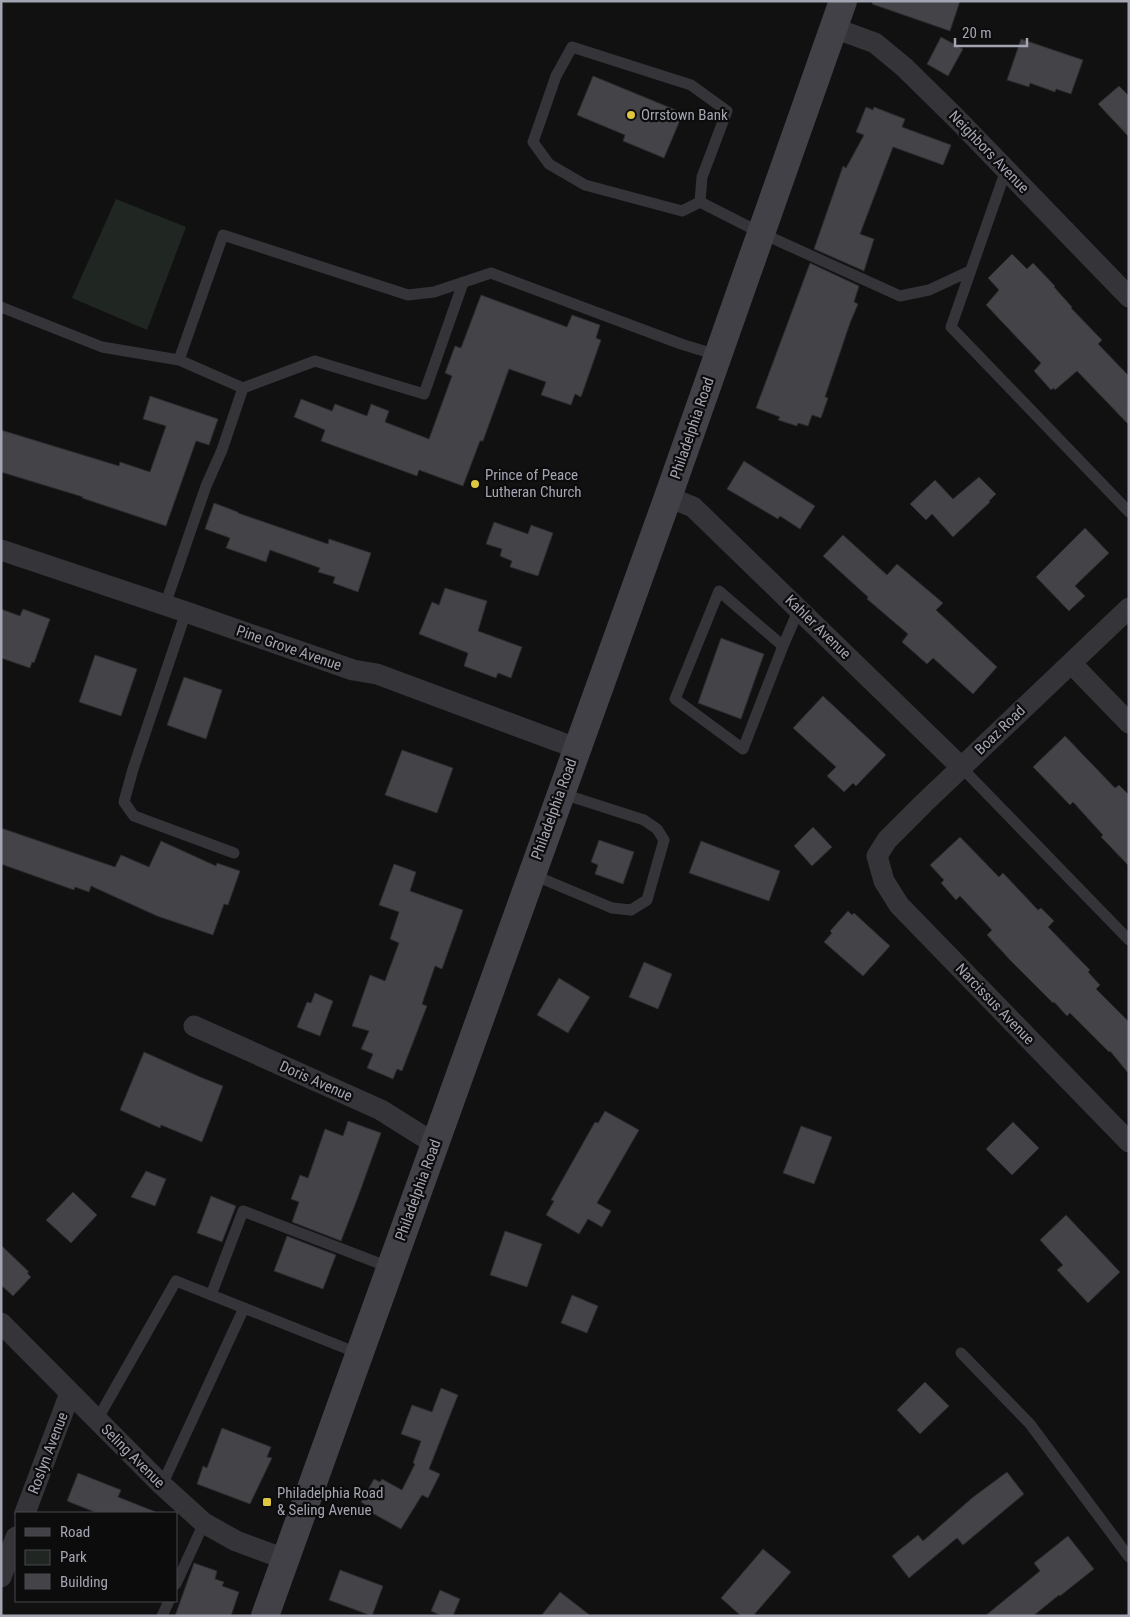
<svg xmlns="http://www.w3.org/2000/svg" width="1130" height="1617" viewBox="0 0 1130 1617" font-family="'Roboto Condensed',sans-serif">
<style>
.green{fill:#202622}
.building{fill:#434348;stroke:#2c2b2e}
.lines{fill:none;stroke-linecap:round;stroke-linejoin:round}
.service{stroke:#353439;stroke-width:11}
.minor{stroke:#353439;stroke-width:21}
.secondary{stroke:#414147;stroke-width:28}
.poi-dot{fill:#dec63e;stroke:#0c0c0d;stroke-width:2}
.labels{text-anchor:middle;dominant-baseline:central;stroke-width:4.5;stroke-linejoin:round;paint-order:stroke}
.poi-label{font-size:15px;fill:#a4a5b2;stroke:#0c0c0d;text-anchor:start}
.street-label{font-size:15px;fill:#a4a5b2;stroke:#0c0c0d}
</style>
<rect width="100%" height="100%" fill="#111112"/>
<path class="green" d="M 116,199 L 186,227 L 147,330 L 72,298 Z"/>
<path class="building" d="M 873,1 L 960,1 L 950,31 L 872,4 Z
M 941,37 L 963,49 L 948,76 L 927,64 Z
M 1021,39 L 1083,60 L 1071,94 L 1056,89 L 1055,92 L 1030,83 L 1029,87 L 1007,80 Z
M 593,76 L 683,113 L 664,158 L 623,141 L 625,135 L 577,115 Z
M 1119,86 L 1129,96 L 1129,137 L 1098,104 Z
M 866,107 L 873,110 L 874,107 L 905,119 L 902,127 L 951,145 L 943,165 L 893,147 L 860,234 L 874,239 L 864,271 L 814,249 L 843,166 L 846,168 L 864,135 L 856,132 Z
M 1012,254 L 1027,269 L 1033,263 L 1055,286 L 1054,287 L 1072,307 L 1071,308 L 1102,340 L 1098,344 L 1129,376 L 1129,425 L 1077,371 L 1055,390 L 1054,388 L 1051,390 L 1034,371 L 1041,363 L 986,305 L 999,290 L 988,278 Z
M 810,263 L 859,286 L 854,302 L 858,304 L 850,323 L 825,397 L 828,398 L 821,418 L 812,415 L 808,426 L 798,423 L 797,426 L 778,420 L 780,417 L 756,408 Z
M 481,295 L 567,327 L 572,315 L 600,325 L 596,338 L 601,340 L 581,397 L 575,394 L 571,405 L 541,395 L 546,382 L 509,369 L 483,441 L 480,441 L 463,486 L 419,470 L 417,476 L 321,441 L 325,430 L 294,417 L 301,399 L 332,411 L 335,404 L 367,416 L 371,404 L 389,411 L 385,422 L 429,439 L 452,376 L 445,373 L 455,346 L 461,348 Z
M 150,396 L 218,419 L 209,445 L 196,441 L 166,526 L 82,498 L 83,497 L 1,472 L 1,430 L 119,466 L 120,462 L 150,472 L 166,426 L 143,419 Z
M 744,461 L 815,506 L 800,529 L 780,516 L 778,519 L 727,489 Z
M 979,477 L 996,494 L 989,501 L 990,502 L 953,537 L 932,514 L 926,520 L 910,504 L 935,480 L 953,499 Z
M 214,503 L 238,512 L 238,513 L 328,544 L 329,539 L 371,553 L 358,592 L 333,583 L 335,577 L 318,572 L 320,568 L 270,550 L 266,562 L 226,548 L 230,538 L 205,529 Z
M 494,522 L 528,534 L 531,525 L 553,533 L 538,576 L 510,567 L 512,561 L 500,556 L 502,549 L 486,544 Z
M 1085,528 L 1109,553 L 1075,586 L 1085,596 L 1069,611 L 1036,577 Z
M 843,535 L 887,575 L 897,564 L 943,603 L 936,610 L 997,667 L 973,694 L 933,658 L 927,664 L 902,642 L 908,634 L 867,599 L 868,597 L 823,556 Z
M 445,588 L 487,601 L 478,631 L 522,647 L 511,678 L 498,673 L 496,678 L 464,666 L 468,653 L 419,634 L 432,602 L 439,605 Z
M 1,609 L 20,616 L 23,609 L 50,619 L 34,663 L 32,662 L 30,668 L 1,658 Z
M 721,638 L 764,654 L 741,719 L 698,703 Z
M 95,655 L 137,669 L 121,716 L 79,702 Z
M 184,677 L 222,690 L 206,739 L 167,725 Z
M 823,696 L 886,755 L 856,786 L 853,783 L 844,792 L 827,776 L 836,767 L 793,728 Z
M 1065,736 L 1115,788 L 1119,785 L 1129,795 L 1129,866 L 1101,837 L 1103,835 L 1073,802 L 1070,805 L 1033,767 Z
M 402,750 L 453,768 L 437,813 L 385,795 Z
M 813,827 L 832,847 L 812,866 L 794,846 Z
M 1,828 L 115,867 L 121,855 L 149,867 L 161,841 L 216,866 L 217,863 L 240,871 L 228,905 L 224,904 L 213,935 L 157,916 L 91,886 L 89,892 L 75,887 L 74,890 L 1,864 Z
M 960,837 L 999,877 L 1003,873 L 1038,910 L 1041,908 L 1054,921 L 1048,927 L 1090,970 L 1088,972 L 1100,985 L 1096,989 L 1129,1022 L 1129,1074 L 1110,1051 L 1109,1052 L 1070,1013 L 1067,1016 L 1054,1002 L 1053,1003 L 1011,961 L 987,935 L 992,930 L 960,896 L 956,900 L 941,883 L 944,880 L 930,865 Z
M 599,840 L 634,852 L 623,884 L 595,874 L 598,865 L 591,862 Z
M 701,841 L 780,871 L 769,901 L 689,873 Z
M 394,864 L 416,872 L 410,891 L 463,910 L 442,969 L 435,966 L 422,1004 L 427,1006 L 402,1071 L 397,1069 L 393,1079 L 367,1068 L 373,1054 L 361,1049 L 369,1031 L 352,1026 L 370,975 L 385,981 L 399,943 L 390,939 L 399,912 L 379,905 Z
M 848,911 L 852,915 L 854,913 L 890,946 L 863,976 L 824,942 L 832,933 L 830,931 Z
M 644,962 L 672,974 L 658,1009 L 629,997 Z
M 559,978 L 590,997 L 568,1033 L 537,1015 Z
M 315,993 L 333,1001 L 320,1036 L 297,1027 L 307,1002 L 311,1003 Z
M 144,1052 L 200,1077 L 223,1086 L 202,1142 L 161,1125 L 160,1128 L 120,1110 Z
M 605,1111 L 639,1130 L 597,1203 L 611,1211 L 602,1227 L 588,1219 L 579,1234 L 546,1215 L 554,1201 L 551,1200 L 578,1152 L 595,1122 L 598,1123 Z
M 348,1121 L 381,1133 L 358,1197 L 341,1241 L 292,1222 L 299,1202 L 291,1199 L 300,1175 L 308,1178 L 325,1129 L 343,1136 Z
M 1013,1122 L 1039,1148 L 1012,1175 L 986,1149 Z
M 801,1126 L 832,1137 L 814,1184 L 783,1173 Z
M 146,1171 L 166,1179 L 155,1206 L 131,1197 Z
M 73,1192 L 97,1215 L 71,1243 L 46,1220 Z
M 211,1196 L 236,1206 L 222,1242 L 197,1233 Z
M 1066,1215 L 1120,1272 L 1088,1303 L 1057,1270 L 1063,1265 L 1040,1240 Z
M 505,1231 L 542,1244 L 527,1287 L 490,1275 Z
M 287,1236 L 336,1255 L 323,1289 L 274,1271 Z
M 1,1245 L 29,1272 L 27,1273 L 31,1277 L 13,1296 L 1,1285 Z
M 572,1295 L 598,1306 L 587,1333 L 561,1323 Z
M 925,1382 L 949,1406 L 920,1434 L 897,1410 Z
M 441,1388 L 458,1395 L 429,1469 L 440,1474 L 428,1498 L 422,1495 L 401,1529 L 365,1509 L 367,1506 L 361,1502 L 374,1479 L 380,1482 L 382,1479 L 402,1490 L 415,1464 L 413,1463 L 421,1441 L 401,1434 L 412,1405 L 432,1412 Z
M 222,1428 L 271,1447 L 267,1457 L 272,1458 L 250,1504 L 197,1484 L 203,1466 L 207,1468 Z
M 1007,1472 L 1024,1494 L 963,1545 L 957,1538 L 909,1578 L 892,1556 L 918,1535 L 923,1541 L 972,1498 Z
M 78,1473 L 121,1490 L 118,1497 L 156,1512 L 155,1513 L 97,1513 L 67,1501 Z
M 1068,1536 L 1094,1569 L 1060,1596 L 1059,1595 L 1033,1616 L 985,1616 L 1040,1571 L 1034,1563 Z
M 763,1549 L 791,1572 L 753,1616 L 741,1616 L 721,1598 Z
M 194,1563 L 217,1571 L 215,1579 L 224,1582 L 222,1586 L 239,1592 L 231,1616 L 175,1616 Z
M 340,1570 L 383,1586 L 372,1616 L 329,1600 Z
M 440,1590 L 460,1599 L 453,1616 L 442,1616 L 431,1611 Z
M 560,1592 L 591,1616 L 541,1616 Z"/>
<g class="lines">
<path class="service" d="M 572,47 L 691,85 L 727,111 L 702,177 L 700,202 L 682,211 L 585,185 L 549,164 L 533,142 L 556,76 Z
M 1006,170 L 951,327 L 1129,512
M 700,202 L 761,233 L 900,296 L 929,290 L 970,271
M 463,283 L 424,394 L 315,361 L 243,388 L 179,360 L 223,235 L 408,295 L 434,292 L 491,273 L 681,344 L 717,355
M 1,307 L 102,347 L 179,360
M 165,605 L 206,486 L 222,450 L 243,388
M 186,612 L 133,769 L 124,802 L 134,816 L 234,853
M 783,646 L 743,749 L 675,699 L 719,591 L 783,646 L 799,609
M 961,767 L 1129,940
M 531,874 L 612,908 L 631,910 L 647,900 L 664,840 L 657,829 L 644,820 L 560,793
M 211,1295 L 243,1211 L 391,1268
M 961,1353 L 1030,1424 L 1129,1557
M 97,1420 L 176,1281 L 360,1354
M 162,1485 L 244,1308
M 176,1584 L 204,1523
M 162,1616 L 169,1601"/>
<path class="minor" d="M 834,28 L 875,43 L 904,67 L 955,117 L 1129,297
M 668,497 L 693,507 L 961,767
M 1,550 L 186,612 L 353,670 L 377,674 L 576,748
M 1129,608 L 924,803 L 887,840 L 877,856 L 884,881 L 899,905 L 1129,1142
M 1071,663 L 1129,723
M 194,1026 L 381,1110 L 435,1144
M 1,1323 L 162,1485 L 204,1523 L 236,1541 L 285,1559
M 25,1513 L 70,1393
M 1,1577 L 16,1537"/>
<path class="secondary" d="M 265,1616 L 668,497 L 843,1"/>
</g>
<g class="poi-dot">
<circle cx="631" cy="115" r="5"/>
<circle cx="475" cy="484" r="5"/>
<rect x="262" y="1497" width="10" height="10" rx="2.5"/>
</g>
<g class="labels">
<g class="poi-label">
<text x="641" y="115">Orrstown Bank</text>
<text x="485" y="475">Prince of Peace<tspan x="485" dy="17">Lutheran Church</tspan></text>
<text x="277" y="1493">Philadelphia Road<tspan x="277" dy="17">&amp; Seling Avenue</tspan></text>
</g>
<g class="street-label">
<text transform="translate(989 152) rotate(46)">Neighbors Avenue</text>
<text transform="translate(692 428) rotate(-71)">Philadelphia Road</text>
<text transform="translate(818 627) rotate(44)">Kahler Avenue</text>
<text transform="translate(289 648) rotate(19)">Pine Grove Avenue</text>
<text transform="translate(1000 730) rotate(-44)">Boaz Road</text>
<text transform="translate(554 809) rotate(-70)">Philadelphia Road</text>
<text transform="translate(995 1004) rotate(46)">Narcissus Avenue</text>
<text transform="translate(316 1081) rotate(24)">Doris Avenue</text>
<text transform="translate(418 1190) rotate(-70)">Philadelphia Road</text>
<text transform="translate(48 1453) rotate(-69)">Roslyn Avenue</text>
<text transform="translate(133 1456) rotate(45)">Seling Avenue</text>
</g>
</g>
<rect width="1130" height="1617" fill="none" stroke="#a4a5b2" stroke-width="5"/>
<rect x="15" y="1512" width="162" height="90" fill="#0c0c0d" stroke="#49494f"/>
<rect x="25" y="1528" width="25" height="8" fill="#414147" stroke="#49494f"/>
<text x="60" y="1537" font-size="15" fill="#a4a5b2">Road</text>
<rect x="25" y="1550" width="25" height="15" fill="#202622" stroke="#49494f"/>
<text x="60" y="1562" font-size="15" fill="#a4a5b2">Park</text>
<rect x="25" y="1574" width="25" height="15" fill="#434348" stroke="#49494f"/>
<text x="60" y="1587" font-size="15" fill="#a4a5b2">Building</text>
<path d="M955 38v8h72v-8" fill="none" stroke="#a4a5b2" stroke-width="2.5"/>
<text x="962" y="38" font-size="15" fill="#a4a5b2" stroke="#0c0c0d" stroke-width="4" paint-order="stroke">20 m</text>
</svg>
